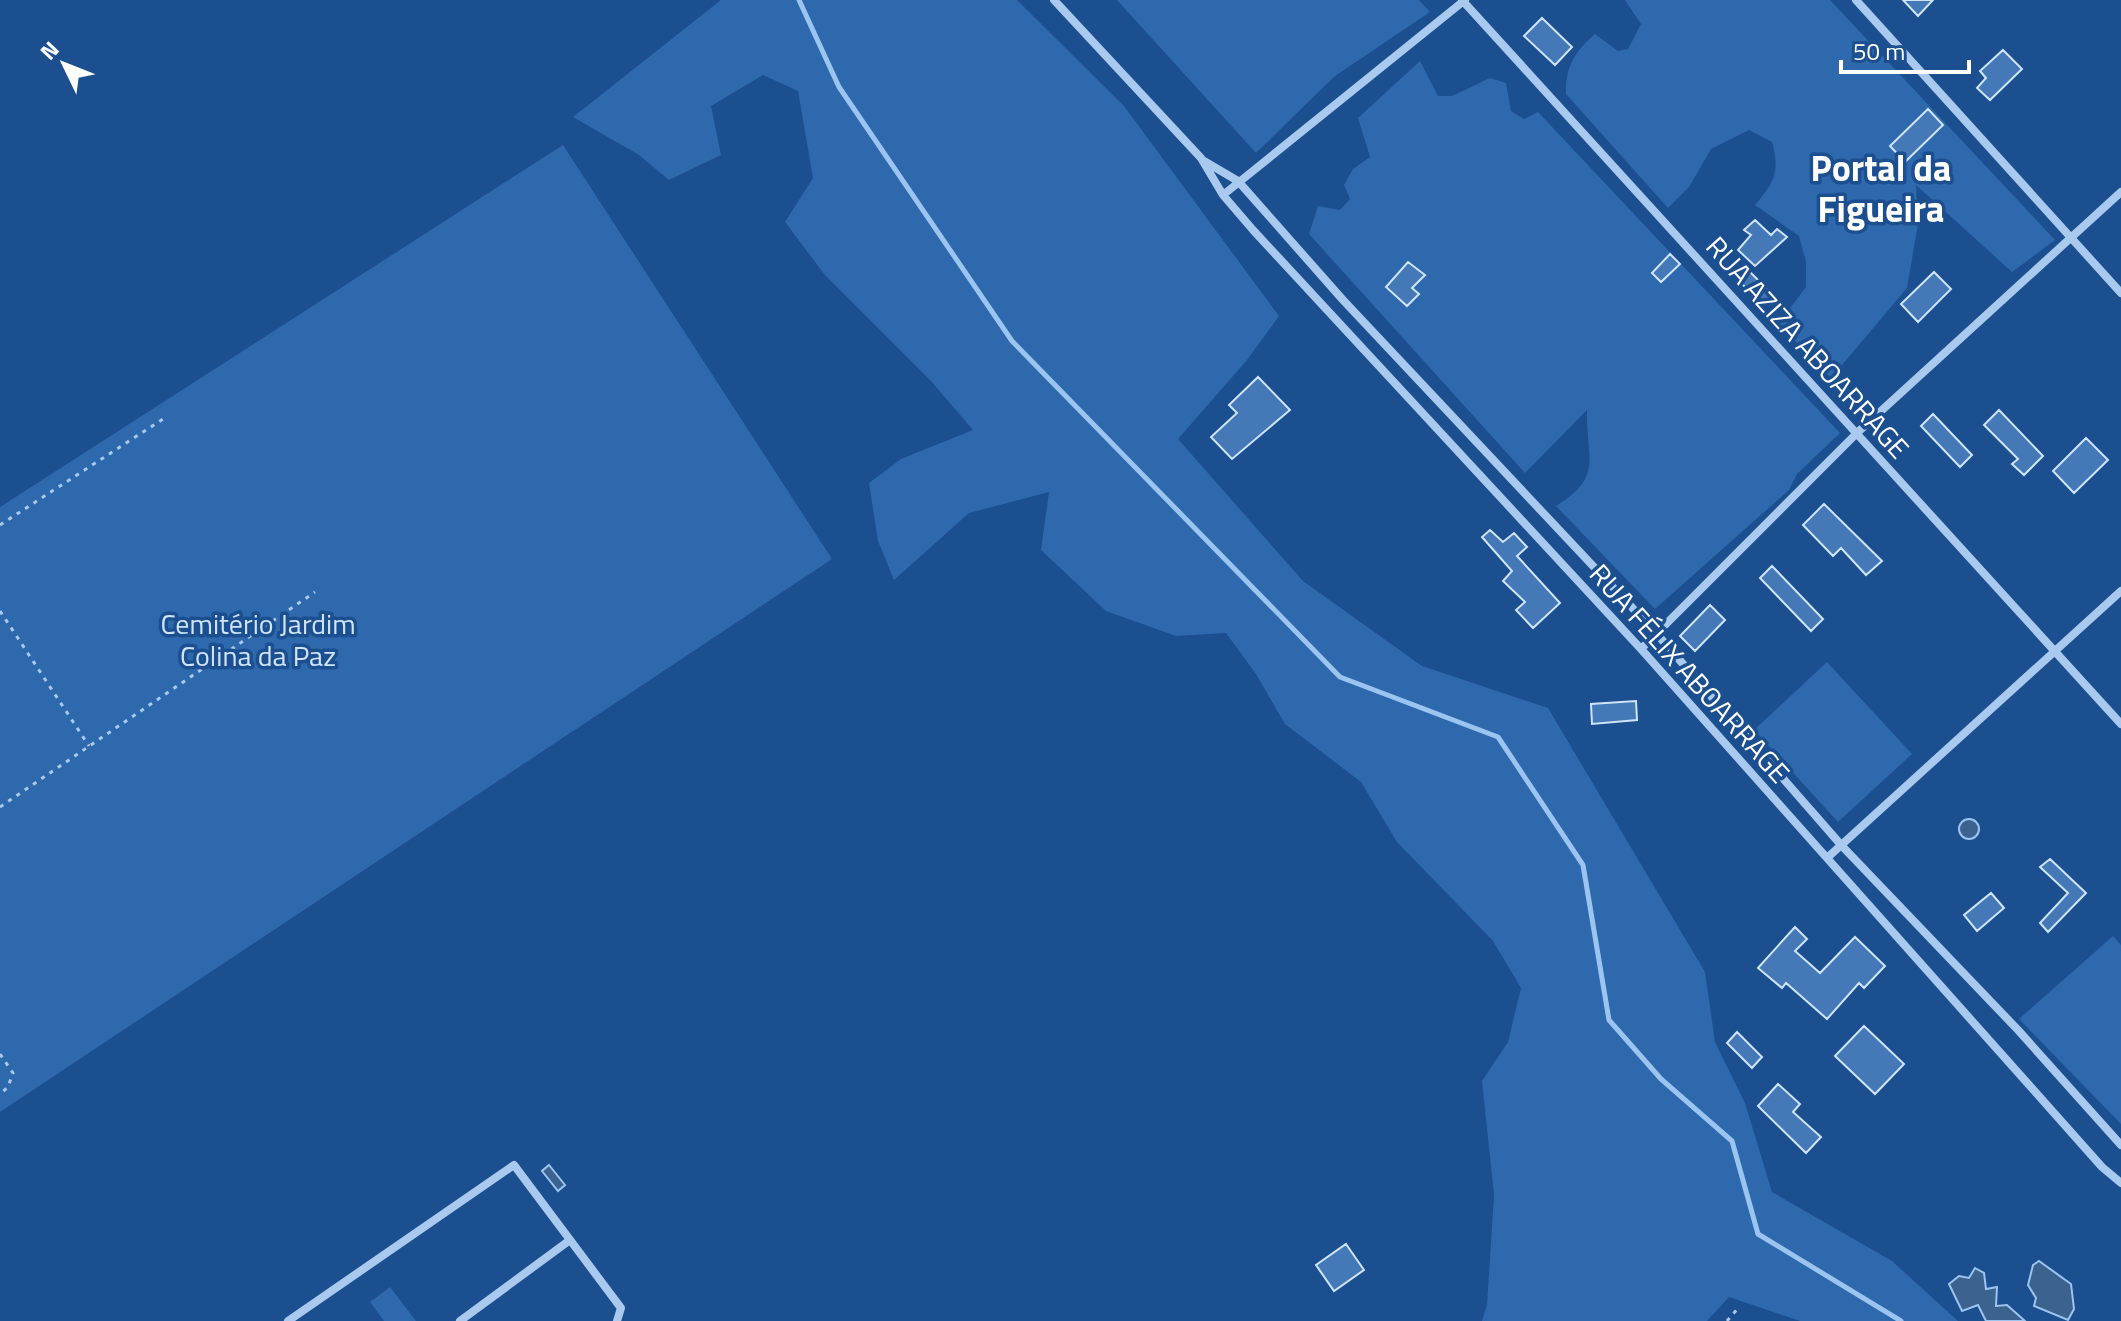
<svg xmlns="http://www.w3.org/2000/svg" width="2121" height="1321" viewBox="0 0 2121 1321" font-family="'Titillium Web',sans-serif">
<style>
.green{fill:#2e69ad}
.water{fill:#3c6290;stroke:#9cc4f0;stroke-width:2}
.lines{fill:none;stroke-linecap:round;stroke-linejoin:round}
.stream{stroke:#9cc4f0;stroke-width:5}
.building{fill:#4478b7;stroke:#cfe3fa;stroke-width:2}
.path{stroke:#a9c9ee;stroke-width:3;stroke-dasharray:4 6;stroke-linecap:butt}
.minor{stroke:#a9c9ee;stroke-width:8}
.labels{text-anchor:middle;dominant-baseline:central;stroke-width:7;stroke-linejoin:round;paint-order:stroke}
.street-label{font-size:28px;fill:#fff;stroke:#1b4f8f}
.park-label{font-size:28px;fill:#cfe3fa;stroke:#1b4f8f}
.district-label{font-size:36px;font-weight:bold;fill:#fff;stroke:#1b4f8f}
</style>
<rect width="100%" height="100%" fill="#1b4f8f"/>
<path class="green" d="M 721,0 L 1017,0 L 1124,106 L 1279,316 L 1247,360 L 1178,439 L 1303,581 L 1422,666 L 1548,708 L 1705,972 L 1715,1042 L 1745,1103 L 1772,1192 L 1892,1261 L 1958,1321 L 1800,1321 L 1729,1297 L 1707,1321 L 1482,1321 L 1487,1305 L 1494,1195 L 1482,1081 L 1508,1042 L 1521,988 L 1493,941 L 1397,842 L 1361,782 L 1285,724 L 1256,674 L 1226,633 L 1176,636 L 1106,611 L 1041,550 L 1049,492 L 969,513 L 894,580 L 878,541 L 869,483 L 901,459 L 973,430 L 931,381 L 825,275 L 785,222 L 813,178 L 798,91 L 763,75 L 711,106 L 721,155 L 669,180 L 639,155 L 573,117 Z
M 1117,0 L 1419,0 L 1430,12 L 1335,76 L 1256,153 Z
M 1625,0 L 1830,0 L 2055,240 L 2012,272 L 1916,185 L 1918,224 L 1907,288 L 1831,378 L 1778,324 L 1806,287 L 1806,262 L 1799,236 L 1755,205 C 1775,182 1780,171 1772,142 L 1749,130 L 1711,149 L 1689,187 L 1668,208 L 1566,94 C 1565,67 1575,51 1595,34 L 1618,51 L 1628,49 L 1641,24 Z
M 1420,61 L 1438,96 L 1452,96 L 1490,78 L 1506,83 L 1511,111 L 1524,119 L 1538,112 L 1840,433 L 1797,474 L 1789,490 L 1655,609 L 1556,506 C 1604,476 1586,460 1587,410 L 1525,473 L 1309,234 L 1318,206 L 1340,210 L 1350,199 L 1344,185 L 1353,169 L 1370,157 L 1358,118 Z
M 563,145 L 832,559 L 0,1112 L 0,507 Z
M 1827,662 L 1912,754 L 1838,822 L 1754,730 Z
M 2113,936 L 2121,945 L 2121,1124 L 2019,1019 Z
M 390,1287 L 416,1321 L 384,1321 L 370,1302 Z"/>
<path class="water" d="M1959 829a10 10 0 1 1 20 0a10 10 0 1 1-20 0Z
M 549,1165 L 565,1185 L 558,1191 L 542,1171 Z
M 2039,1261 L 2071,1284 L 2074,1309 L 2068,1320 L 2034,1306 L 2036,1298 L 2028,1285 L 2033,1265 Z
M 1975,1268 L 1984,1273 L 1986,1289 L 1997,1287 L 1996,1306 L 2007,1305 L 2025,1321 L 1986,1321 L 1978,1305 L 1962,1311 L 1949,1284 L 1959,1276 L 1969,1278 Z"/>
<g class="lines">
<path class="stream" d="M 799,0 L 839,87 L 1012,341 L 1340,677 L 1498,737 L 1583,865 L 1609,1020 L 1661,1079 L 1732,1141 L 1758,1234 L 1901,1321"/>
</g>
<path class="building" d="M 1903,0 L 1933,0 L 1918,16 Z
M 1542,18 L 1572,47 L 1555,65 L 1524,36 Z
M 2003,50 L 2022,69 L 1990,100 L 1977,88 L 1986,78 L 1980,71 Z
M 1928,109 L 1943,125 L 1905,162 L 1890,146 Z
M 1755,220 L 1771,235 L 1777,229 L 1787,237 L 1755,266 L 1738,250 L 1751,235 L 1744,230 Z
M 1670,254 L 1680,264 L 1661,282 L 1652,273 Z
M 1408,262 L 1425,275 L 1412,288 L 1419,294 L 1407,306 L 1386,287 Z
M 1746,268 L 1773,295 L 1763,305 L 1736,278 Z
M 1934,272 L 1951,289 L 1918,322 L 1901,304 Z
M 1258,377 L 1290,410 L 1232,459 L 1211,437 L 1237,413 L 1229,405 Z
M 1999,410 L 2043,456 L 2024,475 L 2012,464 L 2018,459 L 1984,425 Z
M 1933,414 L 1972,455 L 1960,467 L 1921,426 Z
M 2086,438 L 2108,460 L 2074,493 L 2053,471 Z
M 1824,504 L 1882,561 L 1866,575 L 1841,548 L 1833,556 L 1803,525 Z
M 1490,530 L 1503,542 L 1514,533 L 1527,547 L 1517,556 L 1560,603 L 1533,628 L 1516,610 L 1525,602 L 1503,581 L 1512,571 L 1482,537 Z
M 1772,566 L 1823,619 L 1811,631 L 1760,578 Z
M 1710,605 L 1725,620 L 1695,651 L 1680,636 Z
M 1636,701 L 1637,720 L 1592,724 L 1591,704 Z
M 2050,859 L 2086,893 L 2048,932 L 2040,923 L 2068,893 L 2040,867 Z
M 1991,893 L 2004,908 L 1977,931 L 1964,915 Z
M 1795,927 L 1807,939 L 1795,951 L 1820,973 L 1855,937 L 1885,966 L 1864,988 L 1859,983 L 1827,1019 L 1786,983 L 1782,988 L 1758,968 Z
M 1864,1026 L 1904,1064 L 1875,1094 L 1835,1056 Z
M 1737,1032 L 1762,1057 L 1752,1068 L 1727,1043 Z
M 1778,1084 L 1800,1104 L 1793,1112 L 1821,1137 L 1806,1153 L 1758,1106 Z
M 1346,1244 L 1364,1270 L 1334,1291 L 1316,1265 Z"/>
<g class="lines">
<path class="path" d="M 0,525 L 163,419
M 0,611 L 89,746
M 0,807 L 315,592
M 0,1054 L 13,1073 L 8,1087 L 0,1094
M 1727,1321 L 1739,1307"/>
<path class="minor" d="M 1054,0 L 1201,158 L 1223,195 L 1253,230 L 1641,649 L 2102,1167 L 2121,1183
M 1462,0 L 2121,724
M 1856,0 L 2121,293
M 1204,161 L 1238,181 L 1343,300 L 1656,633 L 1842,846 L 2018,1030 L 2121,1145
M 1223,195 L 1465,0
M 1641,649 L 1858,432 L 2121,192
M 1827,858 L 2121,591
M 288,1321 L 514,1165 L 621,1308 L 617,1321
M 460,1321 L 570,1240"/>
</g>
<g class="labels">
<g class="street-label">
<text transform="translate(1808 347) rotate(48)">RUA AZIZA ABOARRAGE</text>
<text transform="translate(1690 673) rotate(48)">RUA FÉLIX ABOARRAGE</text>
</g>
<g class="park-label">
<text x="258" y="623">Cemitério Jardim<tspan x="258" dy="32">Colina da Paz</tspan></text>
</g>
<g class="district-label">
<text x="1881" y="167">Portal da<tspan x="1881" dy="41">Figueira</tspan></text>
</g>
</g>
<g transform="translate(64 64) rotate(313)" stroke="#1b4f8f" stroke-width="6" paint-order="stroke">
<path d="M0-6L14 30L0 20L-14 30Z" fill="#ffffff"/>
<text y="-12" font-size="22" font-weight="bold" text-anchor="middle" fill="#ffffff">N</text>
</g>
<path d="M1841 60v12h128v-12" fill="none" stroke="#ffffff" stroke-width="4"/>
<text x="1853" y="60" font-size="24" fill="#ffffff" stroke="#1b4f8f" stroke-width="6" paint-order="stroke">50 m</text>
</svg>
